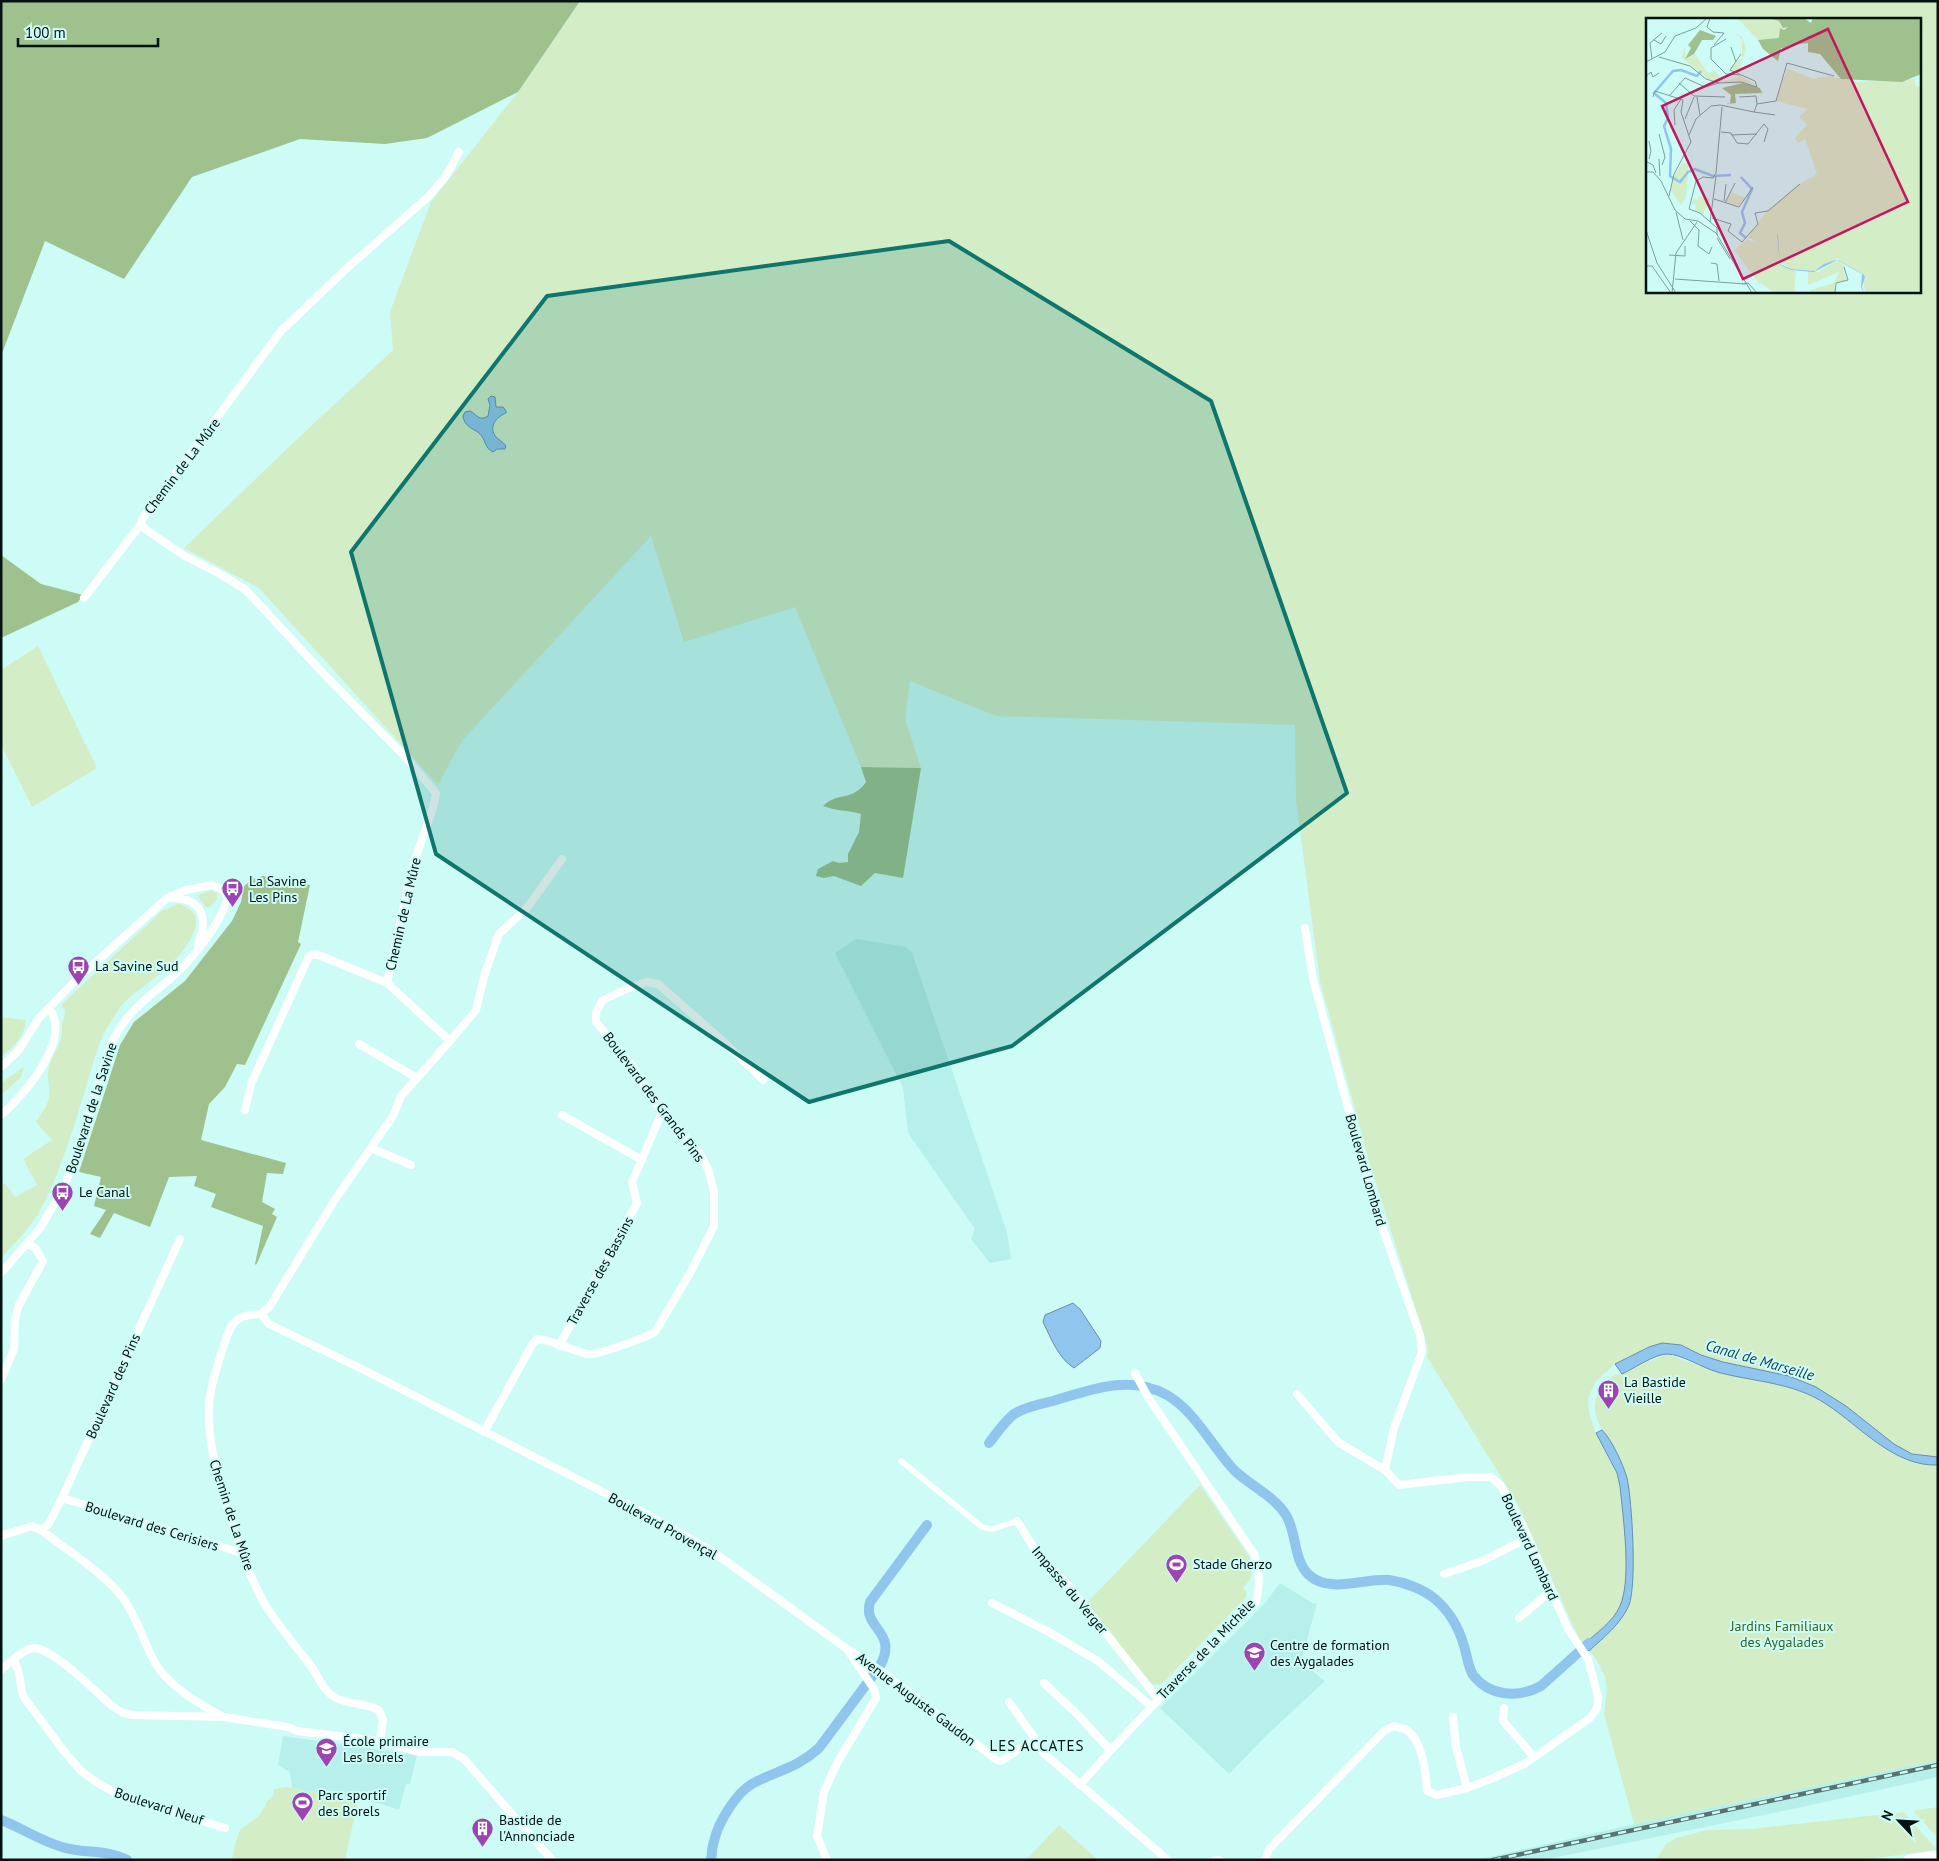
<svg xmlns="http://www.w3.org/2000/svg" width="1939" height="1861" viewBox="0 0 1939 1861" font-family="'PT Sans',sans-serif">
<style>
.built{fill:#b7f0ea}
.green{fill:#d3edc7;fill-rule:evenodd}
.forest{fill:#9ec18e}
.water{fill:#90c6ee;stroke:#6690ac}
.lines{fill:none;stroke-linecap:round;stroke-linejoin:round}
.canal{stroke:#90c6ee;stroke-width:10}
.pedestrian{stroke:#fff;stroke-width:5.5}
.minor{stroke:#fff;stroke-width:8}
.secondary{stroke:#fff;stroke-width:11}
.rail-casing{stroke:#577472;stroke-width:4.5}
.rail{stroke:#cdfcf7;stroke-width:2.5;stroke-dasharray:8;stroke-linecap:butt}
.marked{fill:#0f766e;fill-opacity:0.2;stroke:#0f766e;stroke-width:4;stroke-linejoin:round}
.labels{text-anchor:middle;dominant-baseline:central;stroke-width:4;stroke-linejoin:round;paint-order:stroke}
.street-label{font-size:14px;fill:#031312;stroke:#cdfcf7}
.poi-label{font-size:14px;fill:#031312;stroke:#cdfcf7;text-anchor:start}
.park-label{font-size:14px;fill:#396521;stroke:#cdfcf7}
.water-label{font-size:15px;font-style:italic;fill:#123c57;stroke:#cdfcf7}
.neighbourhood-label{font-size:15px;letter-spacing:1px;fill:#031312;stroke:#cdfcf7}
.inset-river{fill:none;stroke:#90c6ee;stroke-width:2.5}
.inset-road{fill:none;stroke:#7c9f9b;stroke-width:1}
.view{fill:#c2185b;fill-opacity:0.15;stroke:#c2185b;stroke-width:2.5}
.inset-edge{fill:none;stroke:#031312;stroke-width:2.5}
</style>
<rect width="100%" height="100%" fill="#cdfcf7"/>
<path class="built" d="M 856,939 L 906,947 L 912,953 L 1007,1232 L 1011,1259 L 990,1263 L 971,1239 L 975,1229 L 908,1133 L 903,1088 L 835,953 Z
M 1280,1583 L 1314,1604 L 1317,1603 L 1301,1662 L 1325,1681 L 1267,1735 L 1229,1774 L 1160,1708 L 1265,1603 Z
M 283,1736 L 417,1755 L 410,1784 L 407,1784 L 405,1787 L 399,1810 L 382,1804 L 292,1788 L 290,1772 L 278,1765 Z
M 1938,1760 L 1938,1777 L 1788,1810 L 1543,1860 L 1476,1860 L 1662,1818 Z"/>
<path class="green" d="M 580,1 L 1938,1 L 1938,1457 L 1912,1454 L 1894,1444 L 1831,1396 L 1816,1387 L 1789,1376 L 1723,1362 L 1701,1355 L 1681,1345 L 1649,1347 L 1615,1364 L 1596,1381 L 1588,1398 L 1589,1413 L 1596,1433 L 1617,1473 L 1620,1486 C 1623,1518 1632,1578 1620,1606 C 1613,1622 1595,1634 1583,1645 L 1581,1643 L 1517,1503 L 1427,1357 L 1428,1348 L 1369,1161 L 1320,981 L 1296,801 L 1295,725 L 996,716 L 910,681 L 905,719 L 921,768 L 861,767 L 795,607 L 684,642 L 651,536 L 461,742 L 438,785 L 259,588 L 184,548 L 294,442 L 393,350 L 390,312 L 431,202 L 518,92 ZM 1648,19 L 1920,19 L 1920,291 L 1648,291 Z
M 38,646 L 97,768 L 32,807 L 1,745 L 1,670 Z
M 211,890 L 217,893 L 217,899 L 210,907 L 206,907 L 199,898 L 199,895 Z
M 178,904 C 217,913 183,953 167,968 C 154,980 138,989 126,1001 C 120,1006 116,1014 112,1020 C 97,1041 92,1070 84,1094 C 71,1135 59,1177 38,1214 C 28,1230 14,1244 1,1258 L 1,1185 L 5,1183 L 15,1197 L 37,1185 L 23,1159 L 52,1140 L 36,1122 C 40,1115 47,1107 49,1098 C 51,1088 46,1077 49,1067 C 55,1046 63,1048 62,1022 L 64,1019 L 65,1010 L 61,1007 L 63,1003 L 162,911 Z
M 1,1017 L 25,1020 C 27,1034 12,1049 1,1057 Z
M 24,1067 L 21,1077 L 1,1095 L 1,1083 Z
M 1667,1354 L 1717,1372 L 1783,1385 L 1805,1392 L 1826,1404 L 1892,1452 L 1930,1465 L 1938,1465 L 1938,1760 L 1634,1824 L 1604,1714 L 1607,1690 L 1605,1676 L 1595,1657 L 1589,1651 L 1616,1626 L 1624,1615 L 1633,1591 L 1632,1553 L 1627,1478 C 1619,1456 1603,1438 1596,1416 C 1591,1402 1601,1383 1613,1376 C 1616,1374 1621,1374 1624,1373 C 1639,1366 1652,1359 1667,1354 Z
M 1200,1485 L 1250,1558 L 1251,1578 L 1243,1588 L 1247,1592 L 1246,1597 L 1166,1680 L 1159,1685 L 1152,1684 L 1086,1604 Z
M 286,1787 L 358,1800 L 345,1860 L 232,1860 L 235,1844 L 240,1830 L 260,1815 L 268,1800 L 273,1796 L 274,1789 Z
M 1938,1807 L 1938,1838 L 1913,1811 Z
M 1904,1812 L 1937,1850 L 1861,1860 L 1656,1860 L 1666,1844 L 1676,1838 L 1707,1830 L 1751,1829 Z
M 1059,1825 L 1098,1860 L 1026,1860 Z"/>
<path class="forest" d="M 1,1 L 580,1 L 518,92 L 427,138 L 385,144 L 300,139 L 192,177 L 124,279 L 45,241 L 1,356 Z
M 1,555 L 41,584 L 83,595 L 78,602 L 1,638 Z
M 861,767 L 921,768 L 903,878 L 875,873 L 861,886 L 834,876 L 824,878 L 816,876 L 818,869 L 833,861 L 839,863 L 848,862 L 848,854 L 859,832 L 861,814 C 848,810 835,811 823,806 C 839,791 852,802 866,782 Z
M 263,876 L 310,885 L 298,942 L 301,944 L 245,1065 L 237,1064 L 225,1087 L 209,1104 L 201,1140 L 286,1163 L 283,1174 L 267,1173 L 262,1202 L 275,1209 L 272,1214 L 277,1217 L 258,1261 L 256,1265 L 255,1264 L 263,1226 L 211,1207 L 216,1194 L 194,1186 L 197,1176 L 169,1177 L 150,1227 L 114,1213 L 100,1238 L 90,1234 L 106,1210 L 94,1206 L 101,1177 L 79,1172 L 120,1045 L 134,1022 L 185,981 L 232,921 L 241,902 L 244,886 L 253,879 Z"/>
<path class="water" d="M 491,396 L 495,397 L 496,407 L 503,407 L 506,411 L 506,413 C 496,417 488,427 496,437 C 499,440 503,442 506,446 L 505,449 L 497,449 L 493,452 C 484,448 486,439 479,433 C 472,428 464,426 463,416 L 465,412 L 470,411 C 477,414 479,422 488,416 L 490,405 L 488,399 Z
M 1073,1303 L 1080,1309 L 1101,1341 L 1100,1348 L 1074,1368 C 1058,1358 1051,1338 1043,1322 L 1045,1315 Z
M 1662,1343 L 1681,1345 L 1701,1355 L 1723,1362 L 1789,1376 L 1816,1387 L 1846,1406 L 1894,1444 L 1912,1454 L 1938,1457 L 1938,1465 C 1894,1467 1860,1426 1826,1404 C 1793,1382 1754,1382 1717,1372 C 1703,1368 1681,1354 1667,1354 C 1655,1354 1633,1369 1622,1374 L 1615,1364 L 1649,1347 Z
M 1602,1430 C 1612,1440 1623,1464 1627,1478 C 1632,1500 1637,1585 1629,1605 C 1621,1624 1604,1637 1589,1651 L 1583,1645 C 1595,1634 1613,1622 1620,1606 C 1632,1578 1623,1518 1620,1486 L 1617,1473 L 1596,1433 Z"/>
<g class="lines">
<path class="canal" d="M 989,1443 C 997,1433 1004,1422 1014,1414 C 1025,1407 1041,1404 1053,1401 C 1090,1390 1130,1374 1167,1395 C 1196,1412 1212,1447 1235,1471 C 1251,1486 1274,1496 1286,1515 C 1297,1533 1293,1560 1309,1575 C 1329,1594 1365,1578 1389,1580 C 1404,1582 1423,1589 1435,1599 C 1449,1611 1459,1628 1464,1646 C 1467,1655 1468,1667 1473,1675 C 1490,1697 1519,1698 1541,1686 L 1589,1643
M 1,1820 C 22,1828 41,1841 62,1847 C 83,1854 107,1849 127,1860
M 711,1860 C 712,1853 712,1847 714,1841 C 718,1823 736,1793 752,1784 C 777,1770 796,1769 819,1748 L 880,1666 C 899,1631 862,1629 870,1602 L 927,1525"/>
<path class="pedestrian" d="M 901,1461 L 982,1527 L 993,1529 L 1017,1521"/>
<path class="minor" d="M 84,598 L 141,524
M 169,898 C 202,897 209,917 198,944
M 450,1041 L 476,1010 L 485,973 L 499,934 L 527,908 L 562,859
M 359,1044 L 417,1078
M 1,1067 L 19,1050 L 39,1018 L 75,981 L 167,898 L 186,890 L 212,885 L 223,889 L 228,898 C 219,926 192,960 170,979 C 144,1001 127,1011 111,1044 L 76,1156 L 64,1187 L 41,1227 L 1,1273
M 245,1110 L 251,1084 L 309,956 L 316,954 L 387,983
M 1,1115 C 24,1096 73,1038 49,1008
M 562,1115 L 642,1160
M 371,1148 L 411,1165
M 261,1314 L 269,1324 L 364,1370 L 646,1514 L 712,1551 L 847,1649 L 874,1689 L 876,1698 L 837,1763 L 824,1792 L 817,1836 L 827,1860
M 559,1346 L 637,1203 L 632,1182 L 662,1112
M 1,1380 L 14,1349 L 15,1319 L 19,1305 L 43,1261 L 36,1249 L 28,1243
M 1297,1394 L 1338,1442 L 1385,1470
M 484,1432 L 532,1345 L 537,1339 C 553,1340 570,1350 587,1354 C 597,1356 644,1338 655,1332 L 689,1275 L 714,1226 L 714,1191 L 708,1169 L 699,1152 L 668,1119 L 653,1100 L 632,1065 L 596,1022 L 596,1012 L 603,1000 L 624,990 L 647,982 L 658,984 L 724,1042 L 763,1080
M 62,1498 L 242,1553
M 1017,1521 L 1037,1553 L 1067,1584 L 1158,1699
M 41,1530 L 48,1525 L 62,1498 L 180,1239
M 1,1536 L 32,1526 L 41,1530 C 67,1550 104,1573 123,1598 C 138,1618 143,1642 155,1663 C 169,1686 197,1703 220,1715
M 1444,1574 L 1482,1561 L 1528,1538
M 992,1603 L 1047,1631 L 1098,1661 L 1151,1706
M 1519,1618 L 1551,1591
M 851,1651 L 884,1673 L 997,1760 L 1001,1761 L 1029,1743 L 1033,1744 L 1168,1860
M 14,1660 L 18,1670 L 23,1696 L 63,1750 L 81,1771 L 99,1784 L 125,1798 L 225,1828
M 1,1670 C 9,1663 23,1649 34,1648 C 53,1648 97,1693 112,1706 L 123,1713 L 133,1715 L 224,1717 L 288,1727 L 297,1731 L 380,1741 L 418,1752 L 452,1752 L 464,1759 L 552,1860
M 1044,1683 L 1078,1715 L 1110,1750
M 1009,1702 L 1034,1737 L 1033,1744
M 1504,1708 L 1503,1721 L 1534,1757
M 1453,1717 L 1456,1747 L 1467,1788
M 380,1741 L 383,1720 L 379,1710 C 364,1702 341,1705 329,1693 C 320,1685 316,1671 308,1662 C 292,1642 276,1623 263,1601 C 249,1575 240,1548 231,1520 C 219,1484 208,1447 209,1409 C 209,1390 216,1372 221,1354 C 230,1328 230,1314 261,1314 L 270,1306 L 334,1201 L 393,1116 L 401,1096 L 450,1041 L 387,983 L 412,868 L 433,808 L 436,793 L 407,759 L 321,671 L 246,590 L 222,575 L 183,555 L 145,529 L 141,524 L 142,519 L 281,331 L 346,269 L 428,197 L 446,176 L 459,152
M 1080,1785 C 1135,1721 1196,1662 1256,1602 C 1260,1584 1260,1571 1254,1554 L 1148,1397 L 1135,1373
M 1215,1860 L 1219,1860
M 1265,1860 L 1269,1849 L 1384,1731 L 1394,1726 C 1397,1727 1402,1728 1405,1729 C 1423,1740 1426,1772 1427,1791 L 1437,1795 L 1467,1788 L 1493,1778 L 1526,1763 L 1590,1718 L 1597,1708 L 1598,1697 L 1588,1659 L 1568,1629 L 1523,1526 L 1501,1486 L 1491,1477 L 1468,1477 L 1399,1485 L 1385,1470 L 1394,1428 L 1422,1352 L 1420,1335 L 1383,1229 L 1353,1126 L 1313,979 L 1305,928"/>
<path class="secondary" d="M 1909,1860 L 1938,1856"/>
<defs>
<path id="rail" d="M 1493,1860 L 1938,1765"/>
</defs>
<use href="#rail" class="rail-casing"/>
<use href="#rail" class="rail"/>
</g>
<path class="marked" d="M 949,241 L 1211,401 L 1347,793 L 1012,1046 L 809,1102 L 436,854 L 351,552 L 547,296 Z"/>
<defs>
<symbol id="bus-pin" viewBox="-11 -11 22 30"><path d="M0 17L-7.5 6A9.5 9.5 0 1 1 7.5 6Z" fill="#9c45b2" stroke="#cdfcf7"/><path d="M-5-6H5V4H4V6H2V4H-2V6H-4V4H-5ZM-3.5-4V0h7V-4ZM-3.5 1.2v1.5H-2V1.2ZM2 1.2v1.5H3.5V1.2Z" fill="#fff"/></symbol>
<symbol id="building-pin" viewBox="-11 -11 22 30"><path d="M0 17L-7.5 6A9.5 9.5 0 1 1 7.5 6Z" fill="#9c45b2" stroke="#cdfcf7"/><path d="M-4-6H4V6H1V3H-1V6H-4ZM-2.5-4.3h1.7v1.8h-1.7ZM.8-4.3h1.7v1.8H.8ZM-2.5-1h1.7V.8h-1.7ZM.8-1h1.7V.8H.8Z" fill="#fff"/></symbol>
<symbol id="stadium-pin" viewBox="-11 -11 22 30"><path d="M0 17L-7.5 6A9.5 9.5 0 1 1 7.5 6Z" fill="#9c45b2" stroke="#cdfcf7"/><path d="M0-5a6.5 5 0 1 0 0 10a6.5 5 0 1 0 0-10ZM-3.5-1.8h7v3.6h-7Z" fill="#fff"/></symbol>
<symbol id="school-pin" viewBox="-11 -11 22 30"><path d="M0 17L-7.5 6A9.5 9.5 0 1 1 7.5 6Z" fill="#9c45b2" stroke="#cdfcf7"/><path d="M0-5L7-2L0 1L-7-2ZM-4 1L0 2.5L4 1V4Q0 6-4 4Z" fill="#fff"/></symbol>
</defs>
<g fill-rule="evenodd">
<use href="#bus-pin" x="220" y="876" width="25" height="34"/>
<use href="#bus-pin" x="66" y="954" width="25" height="34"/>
<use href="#bus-pin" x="50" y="1180" width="25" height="34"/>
<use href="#building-pin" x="1596" y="1378" width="25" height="34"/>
<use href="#stadium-pin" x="1164" y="1552" width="25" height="34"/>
<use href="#school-pin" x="1242" y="1640" width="25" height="34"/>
<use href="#school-pin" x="314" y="1736" width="25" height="34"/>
<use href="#stadium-pin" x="290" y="1790" width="25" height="34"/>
<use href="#building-pin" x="470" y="1816" width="25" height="34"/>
</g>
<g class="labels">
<g class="street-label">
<text transform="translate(182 466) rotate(-53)">Chemin de La Mûre</text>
<text transform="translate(403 914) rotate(-77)">Chemin de La Mûre</text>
<text transform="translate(654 1097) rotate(53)">Boulevard des Grands Pins</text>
<text transform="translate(91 1108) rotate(-72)">Boulevard de la Savine</text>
<text transform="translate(1366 1170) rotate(74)">Boulevard Lombard</text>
<text transform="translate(600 1271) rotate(-61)">Traverse des Bassins</text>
<text transform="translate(113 1386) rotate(-66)">Boulevard des Pins</text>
<text transform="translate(232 1515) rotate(72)">Chemin de La Mûre</text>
<text transform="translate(152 1526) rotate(17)">Boulevard des Cerisiers</text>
<text transform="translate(663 1526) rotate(29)">Boulevard Provençal</text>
<text transform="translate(1530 1547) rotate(65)">Boulevard Lombard</text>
<text transform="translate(1070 1590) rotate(50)">Impasse du Verger</text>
<text transform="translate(1206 1649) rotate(-46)">Traverse de la Michèle</text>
<text transform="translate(916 1699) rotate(37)">Avenue Auguste Gaudon</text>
<text transform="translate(159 1806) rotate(18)">Boulevard Neuf</text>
</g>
<g class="poi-label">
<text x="249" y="881">La Savine<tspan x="249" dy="16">Les Pins</tspan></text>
<text x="95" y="966">La Savine Sud</text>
<text x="79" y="1192">Le Canal</text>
<text x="1624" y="1382">La Bastide<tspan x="1624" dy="16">Vieille</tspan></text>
<text x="1193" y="1564">Stade Gherzo</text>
<text x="1270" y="1645">Centre de formation<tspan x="1270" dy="16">des Aygalades</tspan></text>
<text x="343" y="1741">École primaire<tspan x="343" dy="16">Les Borels</tspan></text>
<text x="318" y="1795">Parc sportif<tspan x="318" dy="16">des Borels</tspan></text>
<text x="499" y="1820">Bastide de<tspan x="499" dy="16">l'Annonciade</tspan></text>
</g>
<g class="park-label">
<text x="1782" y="1626">Jardins Familiaux<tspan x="1782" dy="16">des Aygalades</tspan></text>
</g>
<g class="water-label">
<text transform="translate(1760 1360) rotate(16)">Canal de Marseille</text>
</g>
<g class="neighbourhood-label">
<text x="1037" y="1745">LES ACCATES</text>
</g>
</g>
<g transform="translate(1646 18)">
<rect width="275" height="275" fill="#cdfcf7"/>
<path d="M 91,0 L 124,0 L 133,3 L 137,10 L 142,9 L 134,12 L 134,20 L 112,22 ZM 89,14 L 96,19 L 100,31 L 92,56 L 84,50 L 96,40 L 96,22 ZM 39,27 L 39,40 L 49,36 L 62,55 L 69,53 L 78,63 L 95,58 L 109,66 L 75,65 L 62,61 L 36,40 ZM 141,50 L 167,61 L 182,58 L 210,64 L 269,61 L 269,67 L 275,69 L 275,275 L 219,275 L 217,256 L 190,241 L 168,253 L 145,251 L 131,242 L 134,247 L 150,254 L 148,275 L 129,275 L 111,263 L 88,232 L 101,221 L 106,223 L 109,222 L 101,220 L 120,194 L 149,169 L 171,156 L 159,121 L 152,125 L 149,120 L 161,107 L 153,99 L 161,91 L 130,83 ZM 36,145 L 42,146 L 42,153 L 40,179 L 35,187 L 25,173 L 26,161 ZM 84,174 L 100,180 L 93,188 L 80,184 ZM 53,178 L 64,181 L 57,197 L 49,192 L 50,187 L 46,186 L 47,181 L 52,182 ZM 190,243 L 199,247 L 197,251 L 201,262 L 190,265 L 189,275 L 165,275 L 164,272 L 188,265 L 193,254 L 162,267 L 162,253 L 172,254 Z" fill="#d3edc7"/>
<path d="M 124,0 L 158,0 L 165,5 L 167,0 L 275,0 L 275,56 L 256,64 L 195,61 L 174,36 L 162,34 L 162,25 L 144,27 L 139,32 L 135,30 L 132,43 L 117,31 L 112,22 L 133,20 L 134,10 L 138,12 L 142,9 L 137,10 L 133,3 ZM 54,12 L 70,18 L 67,22 L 56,22 L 48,36 L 39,41 L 45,30 L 42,27 ZM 97,65 L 114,70 L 116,75 L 89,76 L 90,85 L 80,86 L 84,85 L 85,77 L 76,70 Z" fill="#9ec18e"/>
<path d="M 127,212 L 132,217 L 134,246 L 145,251 L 169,253 L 178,246 L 189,242 L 192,242 L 217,256 L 219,259 L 216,269 L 218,275 L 215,269 L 216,256 L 191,242 L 168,254 L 145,252 L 134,247 L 131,216 Z" fill="#90c6ee"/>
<path class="inset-river" d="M 55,53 L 51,58 L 35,52 L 27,53 L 8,75 L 20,85 L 22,100 L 18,108 L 25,131 L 24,158 L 34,164 L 42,154 L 49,151 L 67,158 L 85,157M 95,159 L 106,171 L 96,194 L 99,205 L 94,215 L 100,220"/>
<path class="inset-road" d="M 64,0 L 61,9 L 67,14 L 78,15 L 68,27M 80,21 L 65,30 L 65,41 L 80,56 L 94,57M 8,22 L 15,26 L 20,18M 85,29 L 90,44M 95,36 L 84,52 L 109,63M 13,39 L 44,48 L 60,61 L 73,65 L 95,64 L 111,69 L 109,63M 6,41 L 4,25 L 16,15M 0,44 L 19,34 L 29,18 L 50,10 L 61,0M 0,58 L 5,54 L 7,59 L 13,55M 33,65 L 48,78M 24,77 L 39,60 L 59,69 L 73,65M 48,78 L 79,79M 7,79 L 9,73 L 37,82 L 35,94 L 45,124 L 28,156 L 23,178M 51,79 L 54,97M 93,79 L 110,78 L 111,86M 108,94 L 129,97M 39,101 L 48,79M 29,107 L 28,92 L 35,81M 75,114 L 85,115 L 91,125 L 102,126 L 118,106 L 122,111 L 118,124M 13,116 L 19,139 L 16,147M 43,117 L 50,101 L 65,88 L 74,87 L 108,94 L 111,86 L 130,83 L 141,45 L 188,58M 85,117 L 111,116M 3,141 L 5,133 L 3,123M 13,141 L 14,158M 1,144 L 7,147 L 10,155M 0,154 L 7,154 L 15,163 L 29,192 L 39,201M 68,181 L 93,189 L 107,169M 78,183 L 80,166M 79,185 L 89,165M 30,194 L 37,222M 66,200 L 85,206 L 82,213 L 96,224 L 112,206 L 109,195 L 122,193 L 154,166M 39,201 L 52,203 L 70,215 L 106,275M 44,203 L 53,212 L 52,228 L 63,236 L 66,229M 64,204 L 70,158M 0,212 L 11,245 L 30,275M 71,217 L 71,210 L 54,195 L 43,191 L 50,163 L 57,159 L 67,160 L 70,155 L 76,89M 71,220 L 84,241M 23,237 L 39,238 L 39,228M 65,245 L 71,246 L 73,263M 0,248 L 6,248 L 25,275M 29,261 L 100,266M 96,266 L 102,265 L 111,275M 26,275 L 30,235 L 51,204M 189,275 L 190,265 L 202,262 L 198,249"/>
<path class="view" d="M 182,11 L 262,184 L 97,261 L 16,88 Z"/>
<rect width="275" height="275" class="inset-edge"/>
</g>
<rect width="1939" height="1861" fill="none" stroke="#031312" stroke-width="5"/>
<g transform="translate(1899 1821) rotate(295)" stroke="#cdfcf7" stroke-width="4" paint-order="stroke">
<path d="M0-4L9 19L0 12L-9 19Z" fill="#031312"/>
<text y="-8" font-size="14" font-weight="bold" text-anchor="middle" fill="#031312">N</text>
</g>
<path d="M18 38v8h140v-8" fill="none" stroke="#031312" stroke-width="2.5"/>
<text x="25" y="38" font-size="15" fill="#031312" stroke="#cdfcf7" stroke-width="4" paint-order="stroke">100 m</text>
</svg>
